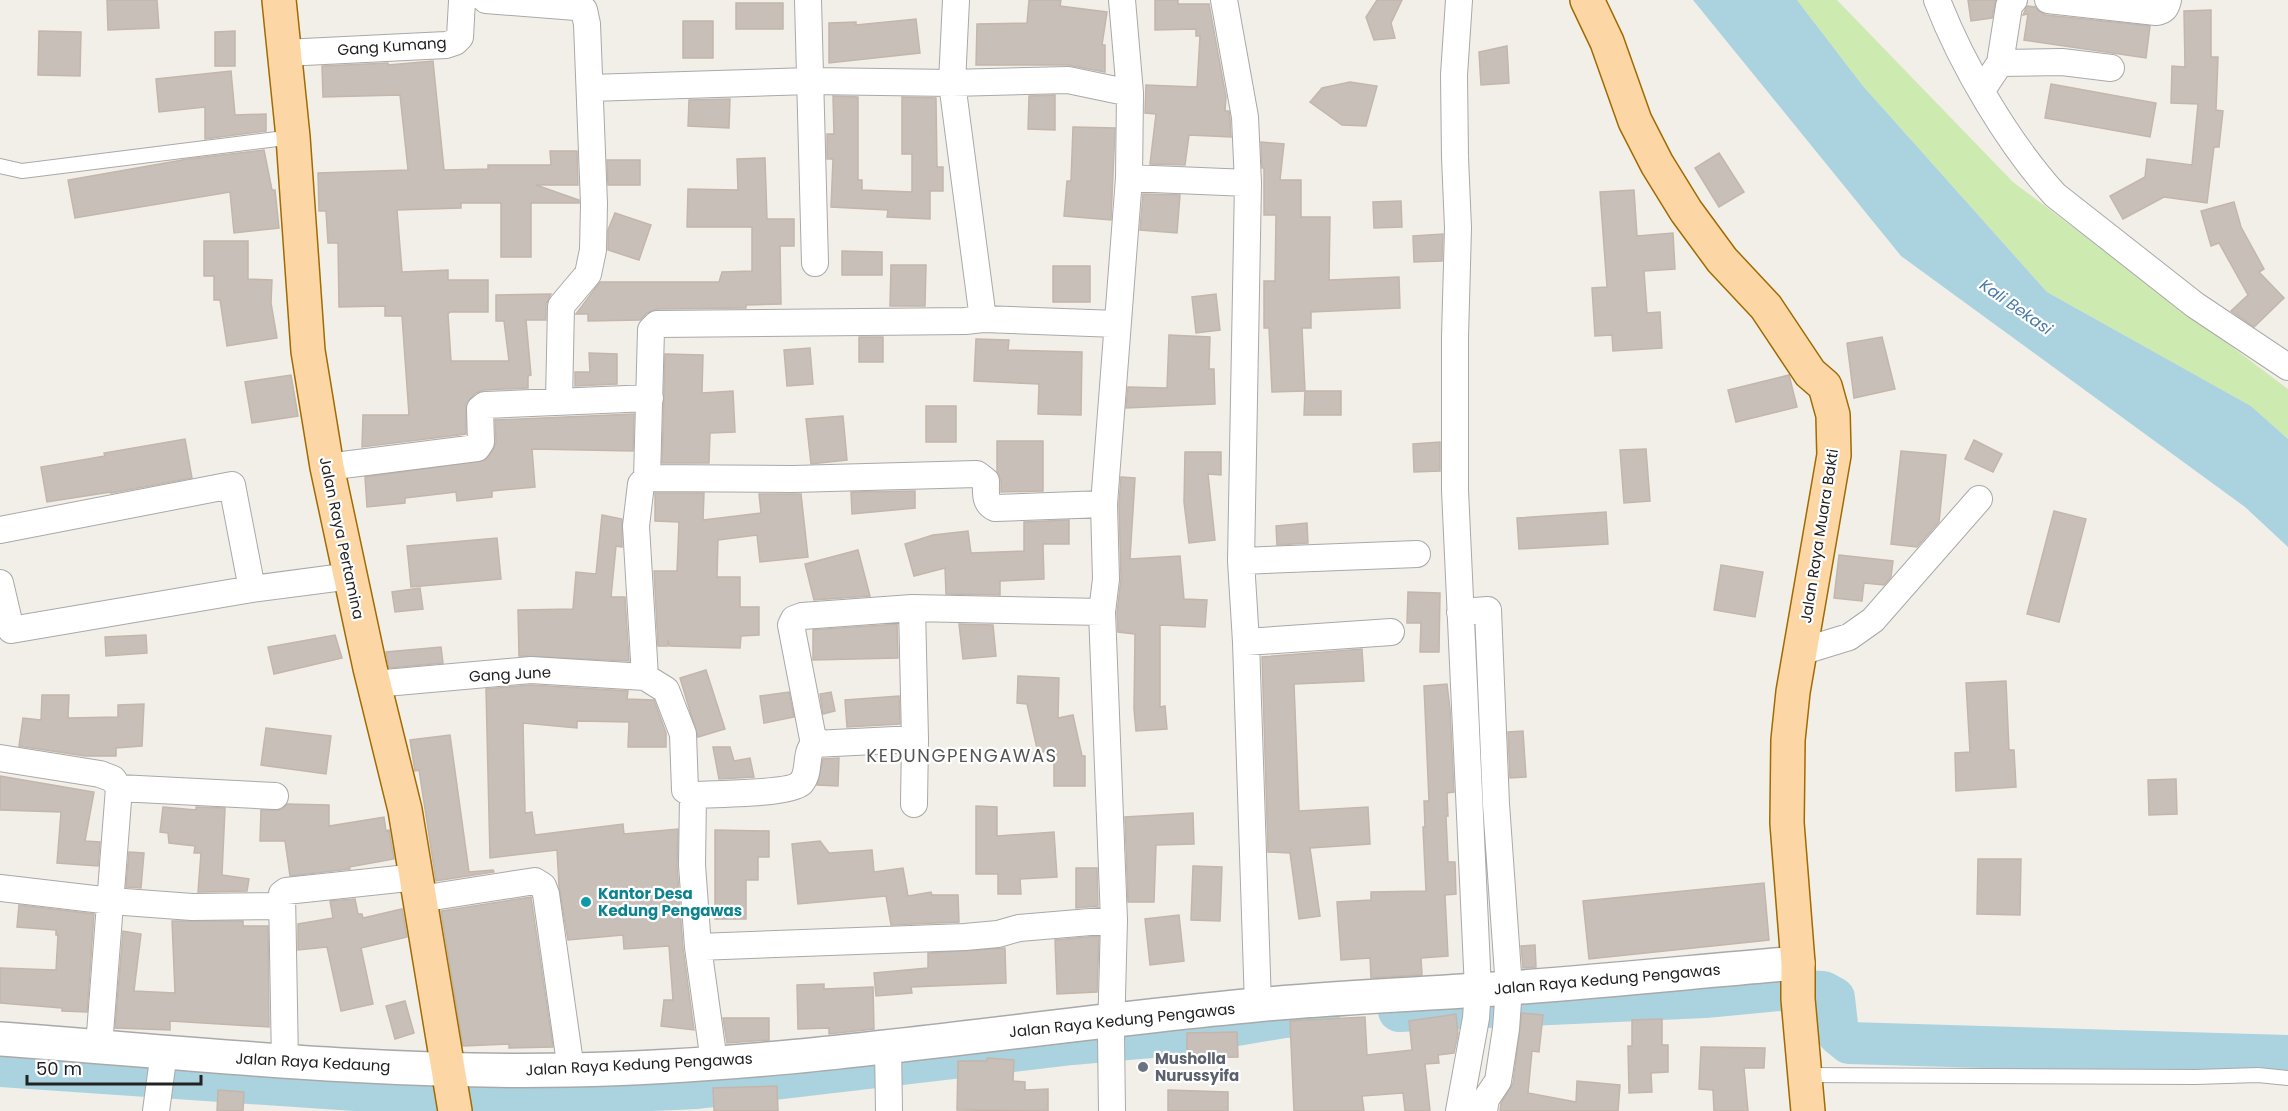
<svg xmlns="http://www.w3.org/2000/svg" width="2288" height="1111" viewBox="0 0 2288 1111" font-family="Poppins,sans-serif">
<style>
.grass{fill:#cdebb0}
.water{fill:#aad3df}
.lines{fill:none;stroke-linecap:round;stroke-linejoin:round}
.river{stroke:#aad3df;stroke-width:42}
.building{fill:#c7bfb8;stroke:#c4b6ab;stroke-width:1.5}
.service-casing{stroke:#a9a9a9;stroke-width:16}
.minor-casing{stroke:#a9a9a9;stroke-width:28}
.tertiary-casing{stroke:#a9a9a9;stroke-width:36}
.primary-casing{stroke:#a06b00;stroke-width:36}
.service{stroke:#fff;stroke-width:14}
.minor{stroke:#fff;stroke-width:26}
.tertiary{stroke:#fff;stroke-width:33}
.primary{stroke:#fcd6a4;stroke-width:33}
.culture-dot{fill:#0f9aa8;stroke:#fff;stroke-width:2}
.worship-dot{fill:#6b7280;stroke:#fff;stroke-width:2}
.labels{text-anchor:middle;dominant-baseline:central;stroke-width:4.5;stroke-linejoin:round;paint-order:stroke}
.street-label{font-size:15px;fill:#222;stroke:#fff}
.culture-label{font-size:15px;font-weight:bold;fill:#0d838f;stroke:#fff;text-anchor:start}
.worship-label{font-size:15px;font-weight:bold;fill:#5b616d;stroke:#fff;text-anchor:start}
.water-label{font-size:16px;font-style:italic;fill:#4a7aab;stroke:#fff}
.quarter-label{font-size:18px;letter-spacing:1.5px;fill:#555;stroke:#fff}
</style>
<rect width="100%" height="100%" fill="#f2efe9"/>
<path class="grass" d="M 1797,0 L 1837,0 L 2013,182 L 2288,389 L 2288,439 L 2251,406 L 2047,292 L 1863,86 Z"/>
<path class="water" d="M 1693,0 L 1797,0 L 1863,86 L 2047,292 L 2251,406 L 2288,439 L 2288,547 L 2245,507 L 1901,256 Z"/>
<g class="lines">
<path class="river" d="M 1399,1011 L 1705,997 L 1779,990 L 1823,992 L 1834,998 L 1838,1034 L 1849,1043 L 2288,1056
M 0,1066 L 458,1097 L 563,1094 L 697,1088 L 1072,1044 L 1184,1034 L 1284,1017 L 1319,1015"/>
</g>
<path class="building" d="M 107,0 L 157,0 L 159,28 L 108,30 Z
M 1029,0 L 1061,0 L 1060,6 L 1107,12 L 1102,45 L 1105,45 L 1105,72 L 1068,65 L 976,65 L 977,24 L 1027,23 Z
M 1155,0 L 1178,0 L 1178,4 L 1209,4 L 1226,97 L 1225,111 L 1229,111 L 1230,119 L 1231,137 L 1189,135 L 1185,165 L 1150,164 L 1156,114 L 1145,113 L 1146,85 L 1197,87 L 1200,36 L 1196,36 L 1196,29 L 1155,30 Z
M 1377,0 L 1402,0 L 1391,23 L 1395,38 L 1374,40 L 1366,17 Z
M 1968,0 L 1996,0 L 1992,18 L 1971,21 Z
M 736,3 L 783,3 L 783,29 L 736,29 Z
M 2027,6 L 2035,7 L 2040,12 L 2046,15 L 2150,26 L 2146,58 L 2024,40 L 2028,14 L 2023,15 Z
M 2211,10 L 2211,57 L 2218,57 L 2216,110 L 2223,111 L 2219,147 L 2214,147 L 2207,203 L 2164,197 L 2123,219 L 2110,196 L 2145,177 L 2147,159 L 2192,165 L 2198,104 L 2171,103 L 2172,66 L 2185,67 L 2184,11 Z
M 916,19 L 920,53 L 829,63 L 829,23 L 856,22 L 856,25 Z
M 683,21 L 713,21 L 713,58 L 683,58 Z
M 39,31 L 81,32 L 80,76 L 38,75 Z
M 235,31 L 235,66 L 215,66 L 215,32 Z
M 1507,46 L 1509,83 L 1481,85 L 1479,52 Z
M 433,61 L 444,170 L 488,169 L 488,165 L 551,165 L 550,151 L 577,151 L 578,185 L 536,185 L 579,200 L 579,203 L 531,203 L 531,257 L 501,257 L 501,203 L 461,203 L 461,208 L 397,210 L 402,272 L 448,270 L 448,280 L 488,280 L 488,312 L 450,312 L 448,314 L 451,361 L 509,361 L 504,321 L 496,321 L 496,295 L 551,294 L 546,305 L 546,320 L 526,320 L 531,375 L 528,376 L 528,388 L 484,390 L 476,393 L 466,403 L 466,434 L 362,447 L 363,415 L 409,415 L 402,316 L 385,316 L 385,306 L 339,307 L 338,243 L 328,243 L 326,211 L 319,211 L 318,173 L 408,170 L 400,95 L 323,97 L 322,66 L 388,63 L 388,65 Z
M 231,71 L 235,115 L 266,114 L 266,131 L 205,139 L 205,107 L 159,112 L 156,79 Z
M 1350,82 L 1377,86 L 1366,126 L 1342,125 L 1310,102 L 1322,88 Z
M 2051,84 L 2156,103 L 2150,137 L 2045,118 Z
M 1055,95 L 1055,130 L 1028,129 L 1029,96 Z
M 833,96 L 858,97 L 858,180 L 862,180 L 862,190 L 912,192 L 912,154 L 902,154 L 902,97 L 936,98 L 937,167 L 943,167 L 943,191 L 930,191 L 930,219 L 887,217 L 888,210 L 831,207 L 833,159 L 827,159 L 827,134 L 834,134 Z
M 730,99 L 729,128 L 688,126 L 689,100 Z
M 1073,127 L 1115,128 L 1111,220 L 1064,216 L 1067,181 L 1071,181 Z
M 1261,142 L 1284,144 L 1280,180 L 1301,180 L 1301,217 L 1330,217 L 1329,280 L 1399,277 L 1400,308 L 1311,312 L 1311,328 L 1302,328 L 1305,391 L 1272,392 L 1269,328 L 1264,328 L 1264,281 L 1275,281 L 1276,215 L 1264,215 L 1264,168 L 1262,168 Z
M 264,150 L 272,190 L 275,190 L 279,228 L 234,233 L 230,192 L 75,218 L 68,180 L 188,159 Z
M 1719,153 L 1744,192 L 1719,207 L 1695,168 Z
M 765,158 L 767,219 L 794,219 L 794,246 L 780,246 L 781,304 L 746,305 L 746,308 L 657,309 L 647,313 L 640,320 L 588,321 L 588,314 L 576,314 L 600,282 L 719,282 L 722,272 L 752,271 L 752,227 L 687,227 L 688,189 L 738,190 L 737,159 Z
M 607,160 L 640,160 L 640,185 L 608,185 Z
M 1634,190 L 1637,236 L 1673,233 L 1675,269 L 1644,271 L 1647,313 L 1660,312 L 1662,348 L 1613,351 L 1612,335 L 1595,336 L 1592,288 L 1607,287 L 1600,192 Z
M 1143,194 L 1180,195 L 1177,233 L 1140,230 Z
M 1401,201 L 1402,227 L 1374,228 L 1373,202 Z
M 2234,202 L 2241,227 L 2264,269 L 2259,272 L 2284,298 L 2254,327 L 2231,311 L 2248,295 L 2219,243 L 2211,246 L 2201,211 Z
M 615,213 L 651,225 L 639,260 L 608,250 L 608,230 Z
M 1443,234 L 1442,261 L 1414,262 L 1413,236 Z
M 204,241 L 248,241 L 248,279 L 272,280 L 271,303 L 277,338 L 227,346 L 220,300 L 214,300 L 214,276 L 204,276 Z
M 842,251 L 882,252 L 882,275 L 842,275 Z
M 891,265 L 926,265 L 925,306 L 890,306 Z
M 1053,266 L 1090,266 L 1090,302 L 1053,302 Z
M 1216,294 L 1220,330 L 1196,333 L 1192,297 Z
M 1169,335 L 1210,337 L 1209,369 L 1214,369 L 1215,404 L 1126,408 L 1128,387 L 1167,388 Z
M 859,337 L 883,337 L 883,362 L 859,362 Z
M 1882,337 L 1895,389 L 1854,398 L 1847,343 Z
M 976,339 L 1009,340 L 1008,350 L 1082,352 L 1081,415 L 1038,414 L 1039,384 L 974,381 Z
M 810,348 L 813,384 L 787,386 L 784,350 Z
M 589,353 L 617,354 L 617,384 L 575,386 L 575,372 L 590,372 Z
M 665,354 L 703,355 L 702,393 L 733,391 L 735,432 L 710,433 L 709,463 L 662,463 Z
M 291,375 L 298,416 L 252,423 L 245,382 Z
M 1789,375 L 1797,407 L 1736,422 L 1728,390 Z
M 1305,391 L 1341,391 L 1341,415 L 1304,415 Z
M 926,406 L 956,406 L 956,442 L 926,442 Z
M 634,414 L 633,451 L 532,449 L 535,487 L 492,491 L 492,497 L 457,501 L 456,492 L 405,498 L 405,503 L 367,507 L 365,477 L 485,460 L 493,450 L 496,442 L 495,420 Z
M 843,416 L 847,460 L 811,464 L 806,419 Z
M 185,439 L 192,478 L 111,493 L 111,492 L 47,502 L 41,467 L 105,456 L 104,453 Z
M 1974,440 L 2002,454 L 1993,472 L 1965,459 Z
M 997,441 L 1043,441 L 1043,491 L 1001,492 L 1001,481 L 997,472 Z
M 1440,442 L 1440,471 L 1414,472 L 1413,444 Z
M 1646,449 L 1650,501 L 1624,503 L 1620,450 Z
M 1901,451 L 1946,455 L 1939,522 L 1917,547 L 1891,544 Z
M 1185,452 L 1221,452 L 1221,475 L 1208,474 L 1215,540 L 1189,543 L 1184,502 Z
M 1121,477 L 1135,478 L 1130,559 L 1180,556 L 1184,599 L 1207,600 L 1205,627 L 1160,625 L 1160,707 L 1165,706 L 1167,729 L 1136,731 L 1134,709 L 1135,634 L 1118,632 L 1117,613 L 1121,579 L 1119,504 Z
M 915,491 L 915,508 L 852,514 L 851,492 Z
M 655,493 L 704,493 L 703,520 L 761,513 L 759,494 L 801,494 L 808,557 L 760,562 L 757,535 L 718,540 L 717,577 L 740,577 L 740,607 L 759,607 L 759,635 L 741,636 L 740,648 L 670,646 L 668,640 L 668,646 L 658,646 L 654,571 L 677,571 L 679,522 L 655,521 Z
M 2054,511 L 2086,519 L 2059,622 L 2027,614 Z
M 1606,512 L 1608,544 L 1519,549 L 1517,518 Z
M 602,515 L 622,519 L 622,547 L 616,546 L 611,597 L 625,597 L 629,661 L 519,656 L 518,610 L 573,609 L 576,572 L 596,574 Z
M 1069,520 L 1069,544 L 1043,544 L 1044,579 L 1000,581 L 1000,595 L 946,594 L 945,568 L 914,576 L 905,544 L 933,535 L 968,531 L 971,553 L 1024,551 L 1024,522 Z
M 1307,523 L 1308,543 L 1277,545 L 1276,526 Z
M 497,538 L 501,579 L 411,587 L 407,546 Z
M 858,550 L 870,596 L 814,600 L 805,564 Z
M 1839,555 L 1893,561 L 1891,577 L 1884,585 L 1864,583 L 1862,601 L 1834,598 Z
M 1721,565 L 1763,572 L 1755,617 L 1714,610 Z
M 420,588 L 423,609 L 395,612 L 392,592 Z
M 1408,592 L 1440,593 L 1439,652 L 1420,652 L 1421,623 L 1407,623 Z
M 897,624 L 898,658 L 813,660 L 813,630 Z
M 959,624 L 993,625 L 996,656 L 963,659 Z
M 146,635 L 147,653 L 106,656 L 105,637 Z
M 335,635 L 342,658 L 274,674 L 268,647 Z
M 441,647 L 443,663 L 389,668 L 386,652 Z
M 1362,649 L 1364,681 L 1294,684 L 1299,811 L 1368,807 L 1370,844 L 1310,848 L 1320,916 L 1299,919 L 1290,853 L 1268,852 L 1262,657 Z
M 706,670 L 725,729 L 698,737 L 680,678 Z
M 1018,676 L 1059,678 L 1058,718 L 1073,715 L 1082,756 L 1085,756 L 1085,786 L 1054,786 L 1054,750 L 1038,753 L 1027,704 L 1017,703 Z
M 2006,681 L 2009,750 L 2014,750 L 2016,787 L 1956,791 L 1955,753 L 1970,752 L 1966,683 Z
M 1447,684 L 1450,709 L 1454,792 L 1447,793 L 1448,816 L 1446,816 L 1448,862 L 1455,862 L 1456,894 L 1445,895 L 1448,956 L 1421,958 L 1422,975 L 1371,978 L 1370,958 L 1341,960 L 1337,902 L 1371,900 L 1371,892 L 1426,891 L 1423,827 L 1425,827 L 1424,801 L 1429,801 L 1424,686 Z
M 531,685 L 628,691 L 627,699 L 654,700 L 666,733 L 666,747 L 628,747 L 629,722 L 577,721 L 577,728 L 523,723 L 525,813 L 532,812 L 535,835 L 623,824 L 624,834 L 678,829 L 677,866 L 683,948 L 694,1030 L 661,1026 L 664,1000 L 673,1000 L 669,946 L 624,949 L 623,935 L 568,940 L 559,886 L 557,850 L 490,858 L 486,689 Z
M 789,692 L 794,717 L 764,723 L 760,696 Z
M 831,692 L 835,711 L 823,714 L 820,694 Z
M 42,695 L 69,695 L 68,718 L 118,717 L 118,705 L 144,704 L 142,746 L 116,748 L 116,756 L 85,756 L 19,746 L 23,718 L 41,720 Z
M 899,696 L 900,724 L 847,727 L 845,700 Z
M 266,728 L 331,736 L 326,774 L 261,765 Z
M 1523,731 L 1526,777 L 1510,778 L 1508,732 Z
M 450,735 L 469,872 L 493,870 L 494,872 L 436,881 L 419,770 L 415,771 L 410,740 Z
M 713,747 L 730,747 L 734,761 L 750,758 L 754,777 L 719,779 Z
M 839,758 L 838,786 L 817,785 L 823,759 Z
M 0,776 L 94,792 L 85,841 L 100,842 L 98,866 L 57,863 L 61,812 L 0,810 Z
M 2176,779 L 2177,814 L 2149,815 L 2148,780 Z
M 287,804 L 329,805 L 329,826 L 384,817 L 386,831 L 389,830 L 394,859 L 349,867 L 350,869 L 290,876 L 285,841 L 260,841 L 261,810 L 281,810 Z
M 976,806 L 997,807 L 997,836 L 1054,832 L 1057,877 L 1020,879 L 1021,894 L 998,894 L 998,874 L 976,874 Z
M 163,807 L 196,810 L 196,807 L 225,808 L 222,875 L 249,879 L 247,891 L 198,892 L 201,853 L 194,853 L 195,846 L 169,843 L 168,833 L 160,832 Z
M 1193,813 L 1194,844 L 1156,845 L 1154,902 L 1128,902 L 1125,817 Z
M 715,830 L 769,831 L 769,857 L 758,857 L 758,880 L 746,880 L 746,919 L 715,919 Z
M 820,841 L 829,853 L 872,850 L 874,872 L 903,868 L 908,896 L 931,892 L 932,895 L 958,895 L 959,922 L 891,925 L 886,896 L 798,904 L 792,844 Z
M 129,852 L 144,853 L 141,888 L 126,887 Z
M 1978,859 L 2021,859 L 2020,915 L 1977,914 Z
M 1193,866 L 1222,867 L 1220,921 L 1191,920 Z
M 1076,868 L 1097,868 L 1098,906 L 1076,908 Z
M 1764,883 L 1769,940 L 1589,959 L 1583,901 Z
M 531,897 L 553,1047 L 509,1048 L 509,1044 L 463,1046 L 441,911 Z
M 355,899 L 358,914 L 362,914 L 363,918 L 402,909 L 407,937 L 361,948 L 373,1004 L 341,1011 L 327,947 L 298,950 L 298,924 L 333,918 L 330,901 Z
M 19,905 L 94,914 L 87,1012 L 62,1011 L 62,1008 L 0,1003 L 0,968 L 56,970 L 58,935 L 56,935 L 56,930 L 17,927 Z
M 1179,915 L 1184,961 L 1150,965 L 1145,919 Z
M 172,921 L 243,921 L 243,926 L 268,926 L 269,1027 L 170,1021 L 170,1030 L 115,1028 L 123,931 L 141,934 L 134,991 L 175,993 Z
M 1099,936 L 1097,992 L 1057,994 L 1055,940 Z
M 1535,945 L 1536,967 L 1523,968 L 1521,946 Z
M 1005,948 L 1006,983 L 911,987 L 912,993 L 876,996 L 874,973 L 928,968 L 928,953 Z
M 824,984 L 824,989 L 873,987 L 874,1029 L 829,1034 L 829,1028 L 798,1029 L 797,985 Z
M 405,1001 L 414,1033 L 395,1039 L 386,1006 Z
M 1522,1013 L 1543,1015 L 1539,1052 L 1532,1051 L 1528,1093 L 1576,1102 L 1577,1081 L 1620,1085 L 1618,1111 L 1500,1111 L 1501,1103 L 1513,1083 Z
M 1456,1014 L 1458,1034 L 1454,1053 L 1438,1055 L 1439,1063 L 1425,1064 L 1430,1111 L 1405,1111 L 1403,1093 L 1362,1096 L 1364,1111 L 1294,1111 L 1290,1021 L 1365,1017 L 1367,1055 L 1412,1050 L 1409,1021 Z
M 723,1018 L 769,1018 L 769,1040 L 727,1043 Z
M 1662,1019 L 1662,1045 L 1668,1045 L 1668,1072 L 1651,1073 L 1652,1092 L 1629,1093 L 1628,1046 L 1632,1046 L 1632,1020 Z
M 1237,1032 L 1238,1057 L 1187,1058 L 1187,1033 Z
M 1701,1047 L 1765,1048 L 1764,1068 L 1744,1068 L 1748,1111 L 1714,1111 L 1713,1090 L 1699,1089 Z
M 987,1058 L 1014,1060 L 1013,1081 L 1025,1082 L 1025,1090 L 1048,1089 L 1048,1111 L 957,1110 L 958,1061 L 987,1061 Z
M 777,1086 L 778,1111 L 714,1111 L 713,1088 Z
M 218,1090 L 244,1092 L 243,1111 L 217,1111 Z
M 1168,1090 L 1228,1092 L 1228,1111 L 1168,1111 Z"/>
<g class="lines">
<defs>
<path id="service" d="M 0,166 L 22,171 L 293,137
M 1805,1075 L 2196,1077 L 2258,1075 L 2288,1078"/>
<path id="minor" d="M 486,0 L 576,7 L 584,10 L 587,24 L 594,204 L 593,250 L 588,274 L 561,306 L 559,401
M 808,0 L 815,263
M 956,0 L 952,83 L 983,319 L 965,321 L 657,324 L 651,330 L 647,478 L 793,479 L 977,474 L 986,481 C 986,492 984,503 995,508 L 1104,504
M 1224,0 L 1245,117 L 1248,183 L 1241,561 L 1246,642 L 1258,1005
M 1937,0 C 1962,65 2008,143 2055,195 L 2195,305 L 2288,367
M 2048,0 L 2156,12 C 2164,11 2166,8 2168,0
M 284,53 L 446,45 L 455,42 L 460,37 L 462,1 L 465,0
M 2000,63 L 2009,6 L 2014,0
M 590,88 L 811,81 L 952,83 L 1068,80 L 1130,93
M 1982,90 L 2000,63 L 2062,62 L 2111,68
M 1129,178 L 1248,183
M 983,319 L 1117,324
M 327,467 L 477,448 L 481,442 L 480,409 L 485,405 L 650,398
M 0,530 L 232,485 L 252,589
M 1241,561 L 1417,554
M 0,583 L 11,630 L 252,589 L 351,576
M 1460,612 L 1488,610 L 1496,804 L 1509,988 L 1506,1029 L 1498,1081 L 1486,1099 L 1484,1111
M 1246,642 L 1391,632
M 1800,652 L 1849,637 L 1873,620 L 1979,499
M 645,677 L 636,526 L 641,484 L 647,478
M 374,684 L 531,670 L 645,677 L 666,690 L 683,734 L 685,790 L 693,795 C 712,794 790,794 801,783 C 811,772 804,754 814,744 L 915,739 L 912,608
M 814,744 L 791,625 L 794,619 L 802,616 L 912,608 L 1102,612
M 0,758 L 100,774 L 113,779 L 119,788 L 99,1046
M 119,788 L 275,796
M 693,795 L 692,865 L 698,947 L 714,1062
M 914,804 L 915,739
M 0,888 L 111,901 L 192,907 L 281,906
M 420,899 L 535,881 L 543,886 L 546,894 L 571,1070
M 698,947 L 965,937 L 998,934 L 1019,928 L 1114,920
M 888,1047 L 889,1111
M 285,1062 L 282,894 L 286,891 L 417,877
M 156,1111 L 164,1052
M 1112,1111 L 1111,1035 L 1114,920 L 1102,612 L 1106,579 L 1104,504 L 1129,178 L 1130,93 L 1122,0
M 1459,1111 L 1476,1018 L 1478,989 L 1455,490 L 1455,337 L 1458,228 L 1455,157 L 1454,75 L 1459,0"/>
<path id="tertiary" d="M 0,1039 C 190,1053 380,1074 570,1070 C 800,1066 1027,1026 1256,1005 C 1340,997 1425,994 1509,988 C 1606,981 1702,971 1798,963"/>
<path id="primary" d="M 279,0 L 293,137 L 308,351 L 327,467 L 370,668 L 405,810 L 455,1111
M 1587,0 L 1607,42 L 1635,121 L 1657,164 L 1686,211 L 1722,260 L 1766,307 L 1810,373 L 1825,386 L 1833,415 L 1834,455 L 1793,692 L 1788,740 L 1787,823 L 1798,963 L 1798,999 L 1808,1111"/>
</defs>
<use href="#service" class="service-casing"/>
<use href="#minor" class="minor-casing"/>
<use href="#tertiary" class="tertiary-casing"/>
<use href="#primary" class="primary-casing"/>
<use href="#service" class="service"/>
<use href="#minor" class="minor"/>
<use href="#tertiary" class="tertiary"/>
<use href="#primary" class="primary"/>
</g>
<circle class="culture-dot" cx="586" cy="902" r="6"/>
<circle class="worship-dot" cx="1143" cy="1067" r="6"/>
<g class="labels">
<g class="street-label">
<text transform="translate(392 46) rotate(-4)">Gang Kumang</text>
<text transform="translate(1819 536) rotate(-81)">Jalan Raya Muara Bakti</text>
<text transform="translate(342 538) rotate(78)">Jalan Raya Pertamina</text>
<text transform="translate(510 674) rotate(-3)">Gang June</text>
<text transform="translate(1607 979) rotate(-5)">Jalan Raya Kedung Pengawas</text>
<text transform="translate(1122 1020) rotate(-6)">Jalan Raya Kedung Pengawas</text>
<text transform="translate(313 1062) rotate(3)">Jalan Raya Kedaung</text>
<text transform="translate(639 1064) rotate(-3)">Jalan Raya Kedung Pengawas</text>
</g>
<g class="culture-label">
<text x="598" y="893">Kantor Desa<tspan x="598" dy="17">Kedung Pengawas</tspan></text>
</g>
<g class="worship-label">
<text x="1155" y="1058">Musholla<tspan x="1155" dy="17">Nurussyifa</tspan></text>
</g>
<g class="water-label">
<text transform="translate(2016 307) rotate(35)">Kali Bekasi</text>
</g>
<g class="quarter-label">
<text x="962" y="755">KEDUNGPENGAWAS</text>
</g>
</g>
<path d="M27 1075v9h174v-9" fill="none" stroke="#222222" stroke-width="3"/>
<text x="36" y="1075" font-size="18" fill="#222222" stroke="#ffffff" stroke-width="4.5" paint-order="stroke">50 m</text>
</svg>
